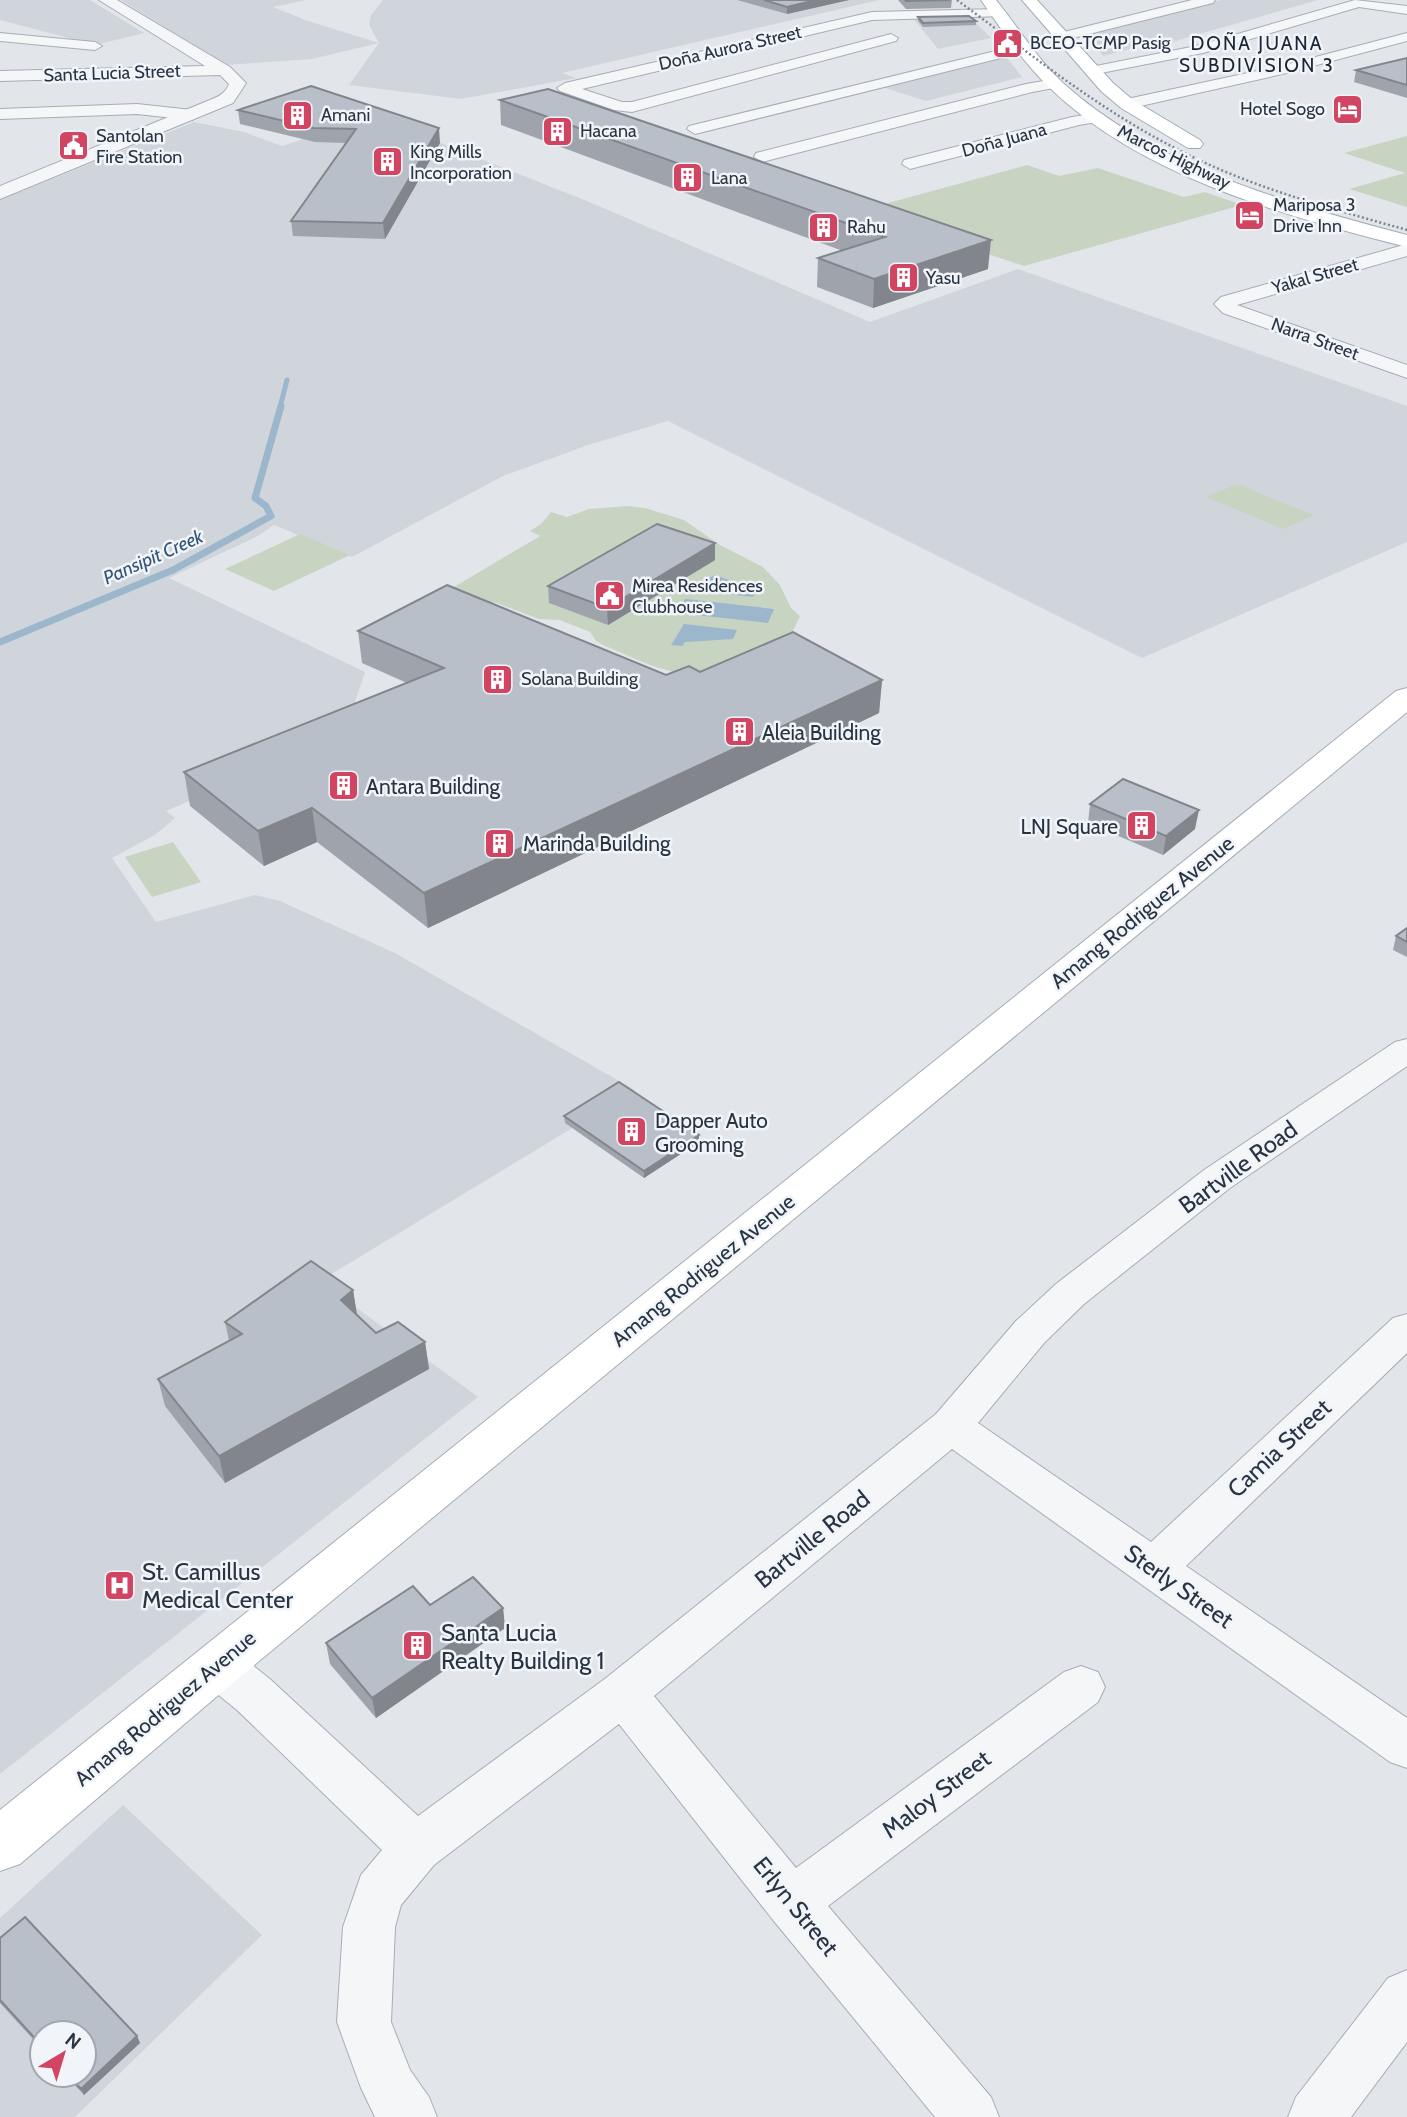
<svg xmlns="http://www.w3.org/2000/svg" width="1407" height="2117" viewBox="0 0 1407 2117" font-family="Cabin,sans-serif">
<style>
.built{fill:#d0d5dc;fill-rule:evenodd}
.green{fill:#c8d4c2}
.water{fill:#9cb6cb}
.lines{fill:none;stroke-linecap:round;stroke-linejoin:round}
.stream-far1{stroke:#9cb6cb;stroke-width:5}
.stream{stroke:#9cb6cb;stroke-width:7}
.minor-casing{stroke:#a7adb5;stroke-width:2}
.tertiary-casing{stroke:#a7adb5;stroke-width:2}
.secondary-casing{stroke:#a7adb5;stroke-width:2}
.primary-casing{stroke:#a1abb6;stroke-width:2}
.minor{fill:#f4f6f8;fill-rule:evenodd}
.tertiary{fill:#f4f6f8;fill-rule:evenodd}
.secondary{fill:#fff;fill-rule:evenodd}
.primary{fill:#fff;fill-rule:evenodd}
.rail{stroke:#7b8694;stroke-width:2.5;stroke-dasharray:2 2.5;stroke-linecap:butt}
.wall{fill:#9fa4ac}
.shaded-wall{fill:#82868c}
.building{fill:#b9bfc8;stroke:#82868c;stroke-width:2}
.labels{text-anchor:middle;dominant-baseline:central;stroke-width:5;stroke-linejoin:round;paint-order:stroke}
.far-poi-label{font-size:18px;fill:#293443;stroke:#f1f4f8;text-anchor:start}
.far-street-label{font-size:18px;fill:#293443;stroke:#f1f4f8}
.far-neighbourhood-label{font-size:19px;letter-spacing:2px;fill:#1b2534;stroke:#f1f4f8}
.far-water-label{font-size:19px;font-style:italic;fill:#325578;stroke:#f1f4f8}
.poi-label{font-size:21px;fill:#293443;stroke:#f1f4f8;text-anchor:start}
.street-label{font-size:21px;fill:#293443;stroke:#f1f4f8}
.near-street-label{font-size:24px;fill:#293443;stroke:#f1f4f8}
.near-poi-label{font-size:24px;fill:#293443;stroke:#f1f4f8;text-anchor:start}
</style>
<rect width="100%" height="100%" fill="#e2e6ea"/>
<path class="built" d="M 0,0 L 90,0 L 144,33 L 95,45 L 0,20 Z
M 121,0 L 306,0 L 273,7 L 308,21 L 379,43 L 369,25 L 371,15 L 383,0 L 879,0 L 562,73 L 576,78 L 461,99 L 349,85 L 379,43 L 312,59 L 226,65 Z
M 1221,0 L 1318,0 L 1154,47 L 1145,45 L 1103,56 L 1087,34 Z
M 969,16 L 991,38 L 938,49 L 913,18 Z
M 1005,55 L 1022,77 L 926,101 L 876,85 Z
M 372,116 L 587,201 L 870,322 L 1018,269 L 1407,406 L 1407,542 L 1142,658 L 668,421 L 588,445 L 503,476 L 352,557 L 274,525 L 256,537 L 169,578 L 365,672 L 344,735 L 166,811 L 175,818 L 155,835 L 112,858 L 156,922 L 255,895 L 280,901 L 395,953 L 635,1090 L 320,1281 L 478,1397 L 0,1774 L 0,200 L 194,122 L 244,132 L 282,146 Z
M 123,1805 L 262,1935 L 75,2117 L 0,2117 L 0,1918 ZM 42,2033 L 84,2033 L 84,2075 L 42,2075 Z"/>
<path class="green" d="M 1407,136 L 1407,207 L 1349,189 L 1405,173 L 1344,153 Z
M 1027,165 L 1059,176 L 1098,168 L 1184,197 L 1205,192 L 1242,205 L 1024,266 L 859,211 Z
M 1237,484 L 1314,515 L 1283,529 L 1206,497 Z
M 627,506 L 645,508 L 684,520 L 720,545 L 763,567 L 780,585 L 791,608 L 800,616 L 791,635 L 705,672 C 670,679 636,658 605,646 L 596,641 L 590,632 L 560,620 L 539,619 L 497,603 L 463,599 L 449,590 L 540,536 L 530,531 L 541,524 L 551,512 L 567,517 L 589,509 Z
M 300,534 L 350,555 L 274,591 L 225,569 Z
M 173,842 L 201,882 L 152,897 L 125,857 Z"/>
<path class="water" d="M 715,575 L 757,590 L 753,597 L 699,591 L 701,582 Z
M 685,599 L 686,599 L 774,609 L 768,623 L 678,613 Z
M 684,624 L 737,630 L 733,639 L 685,642 L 682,646 L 671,645 Z"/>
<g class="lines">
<path class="stream-far1" d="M 280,407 L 287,380"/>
<path class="stream" d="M 0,642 L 173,570 L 271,516 L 266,506 L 255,498 L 281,406"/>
<defs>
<path id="minor" d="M 1192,0 L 1215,0 L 1213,3 L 1061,41 L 1054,37 L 1056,34 Z
M 1355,0 L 1407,6 L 1407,14 L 1359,7 L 1203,53 L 1091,75 L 1084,71 L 1091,67 L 1196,46 Z
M 999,9 L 1006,13 L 1004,16 L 872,20 L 582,89 L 622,102 L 632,102 L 891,34 L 898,38 L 896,41 L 632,112 L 614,110 L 560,91 L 557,88 L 565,83 L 872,12 Z
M 0,33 L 95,42 L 102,46 L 95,50 L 0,41 Z
M 1407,33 L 1407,41 L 1287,73 L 1127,109 L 1119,104 L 1127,99 L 1285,65 Z
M 1024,44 L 1031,48 L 1029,51 L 695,134 L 687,129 L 689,126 Z
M 1055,79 L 1063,84 L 1060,87 L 1032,92 L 762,162 L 754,157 L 756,153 L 1026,84 Z
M 137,104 L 192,110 L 200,115 L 192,120 L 137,114 L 0,119 L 0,109 Z
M 1097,113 L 1103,115 L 1105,118 L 1103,121 L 1079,125 L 910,169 L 902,164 L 904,160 L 1072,117 Z
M 1407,244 L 1407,256 L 1237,305 L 1407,365 L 1407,378 L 1223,313 L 1214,304 L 1221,297 Z
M 1407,1039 L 1407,1066 L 1230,1188 L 1084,1304 L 1044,1343 L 978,1423 L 1151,1542 L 1393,1318 L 1407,1314 L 1407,1353 L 1186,1566 L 1407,1718 L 1407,1768 L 1390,1762 L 952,1449 L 654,1696 L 796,1868 L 1064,1672 L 1081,1666 L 1098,1672 L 1105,1687 L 1098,1702 L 828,1906 L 991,2097 L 999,2117 L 935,2117 L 773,1920 L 619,1724 L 434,1865 L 401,1905 L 395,1927 L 391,2022 L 410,2070 L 429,2097 L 437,2117 L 375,2117 L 361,2088 L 337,2022 L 343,1927 L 361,1875 L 382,1850 L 237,1710 L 200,1680 L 193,1665 L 200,1650 L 217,1644 L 234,1650 L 271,1680 L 418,1816 L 606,1678 L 936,1414 L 1016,1321 L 1056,1284 L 1204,1170 L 1395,1042 Z
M 1407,1970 L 1407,2042 L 1351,2117 L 1288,2117 L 1296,2097 L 1388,1978 Z"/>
<path id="tertiary" d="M 99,0 L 117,0 L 230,67 L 246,83 L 233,103 L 0,199 L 0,186 L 205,102 C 215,98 225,95 229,84 L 220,75 L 0,81 L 0,71 L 205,66 Z"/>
<path id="secondary" d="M 1407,688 L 1407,712 L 235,1681 L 20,1864 L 0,1871 L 0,1810 L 1396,691 Z"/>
<path id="primary" d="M 981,0 L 996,0 C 1018,27 1037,59 1063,83 C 1157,168 1287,203 1407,235 L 1407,247 C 1287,217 1140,176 1050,88 C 1023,63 1002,30 981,0 Z
M 1022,0 L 1037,0 L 1113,83 L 1133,100 L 1200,140 L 1203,144 L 1200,148 L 1188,148 L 1121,108 L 1101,91 Z"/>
</defs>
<use href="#minor" class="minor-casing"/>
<use href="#tertiary" class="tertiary-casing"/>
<use href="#secondary" class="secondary-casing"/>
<use href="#primary" class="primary-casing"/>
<use href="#minor" class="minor"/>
<use href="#tertiary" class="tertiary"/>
<use href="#secondary" class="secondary"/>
<use href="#primary" class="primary"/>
<path class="rail" d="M 957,0 C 1028,52 1098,109 1177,149 C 1249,187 1329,208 1407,230"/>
</g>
<path class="wall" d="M 737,0 L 849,0 L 787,14 Z
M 898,0 L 952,0 L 951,8 L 906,9 Z
M 918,17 L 976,21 L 976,25 L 923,27 L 918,21 Z
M 1407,58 L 1407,98 L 1354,82 L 1356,70 Z
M 500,100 L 988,269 L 873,308 L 817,287 L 818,258 L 843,251 L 501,125 Z
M 238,110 L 440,143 L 385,239 L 293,236 L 291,221 L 346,143 L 315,142 L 240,124 Z
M 715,560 L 608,625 L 549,603 L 548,586 Z
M 358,631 L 666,675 L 700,672 L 882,680 L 879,713 L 428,928 L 317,842 L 264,866 L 190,806 L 184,772 L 407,683 L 362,663 Z
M 1090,804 L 1195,829 L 1163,855 L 1088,823 Z
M 1407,928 L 1407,957 L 1393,950 L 1396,936 Z
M 564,1116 L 699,1135 L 699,1142 L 644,1178 L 565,1123 Z
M 353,1290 L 357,1314 L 376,1333 L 425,1342 L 429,1369 L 225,1483 L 165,1406 L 158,1379 L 229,1341 L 225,1322 Z
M 430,1605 L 503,1608 L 505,1628 L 376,1718 L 330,1664 L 326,1643 Z
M 0,1938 L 137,2036 L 140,2043 L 84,2095 L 65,2075 L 84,2075 L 42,2033 L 42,2049 L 0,2003 Z"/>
<path class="shaded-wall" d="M 816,0 L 849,0 L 787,14 L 787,7 Z
M 439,128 L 440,143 L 385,239 L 383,223 Z
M 991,240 L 988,269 L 873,308 L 874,279 Z
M 715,543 L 715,560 L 608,625 L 607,608 Z
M 882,680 L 879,713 L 428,928 L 424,893 Z
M 312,808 L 317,842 L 264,866 L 258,831 Z
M 1199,810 L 1195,829 L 1163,855 L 1166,836 Z
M 699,1135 L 699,1142 L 644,1178 L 644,1171 Z
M 353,1290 L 357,1316 L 341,1300 Z
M 425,1342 L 429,1369 L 225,1483 L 219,1456 Z
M 503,1608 L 505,1628 L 376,1718 L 372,1698 Z
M 137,2036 L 140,2043 L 84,2095 L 81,2089 Z"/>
<path class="building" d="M 764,0 L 816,0 L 787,7 Z
M 905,0 L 950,0 L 906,1 Z
M 969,16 L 976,21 L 923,23 L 918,17 Z
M 1407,58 L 1407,85 L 1356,70 Z
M 311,86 L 439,128 L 383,223 L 291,221 L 356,129 L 313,128 L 238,110 Z
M 548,89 L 991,240 L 874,279 L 818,258 L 885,237 L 500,100 Z
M 657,524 L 715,543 L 607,608 L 548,586 Z
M 447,585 L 666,675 L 689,666 L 700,672 L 793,632 L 882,680 L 424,893 L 312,808 L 258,831 L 184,772 L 444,668 L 358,631 Z
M 1123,779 L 1199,810 L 1166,836 L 1090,804 Z
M 1407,928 L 1407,942 L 1396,936 Z
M 619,1082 L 699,1135 L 644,1171 L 564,1116 Z
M 311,1261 L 353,1290 L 341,1300 L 376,1333 L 398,1322 L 425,1342 L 219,1456 L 158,1379 L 242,1334 L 225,1322 Z
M 473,1577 L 503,1608 L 372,1698 L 326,1643 L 413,1586 L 430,1605 Z
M 25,1917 L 137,2036 L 81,2089 L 68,2075 L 84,2075 L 84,2033 L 42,2033 L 42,2046 L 0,2000 L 0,1938 Z"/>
<defs>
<symbol id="civic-square" viewBox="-11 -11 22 22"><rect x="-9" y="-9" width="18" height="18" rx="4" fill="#d14562" stroke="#f1f4f8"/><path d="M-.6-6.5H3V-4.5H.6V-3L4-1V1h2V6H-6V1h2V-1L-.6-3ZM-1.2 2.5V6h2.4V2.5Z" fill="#fff"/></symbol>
<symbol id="hotel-square" viewBox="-11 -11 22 22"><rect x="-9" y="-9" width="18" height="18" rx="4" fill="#d14562" stroke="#f1f4f8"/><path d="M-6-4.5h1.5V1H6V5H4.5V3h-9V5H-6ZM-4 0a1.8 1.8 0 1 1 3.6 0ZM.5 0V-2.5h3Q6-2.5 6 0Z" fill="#fff"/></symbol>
<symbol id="building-square" viewBox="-11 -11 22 22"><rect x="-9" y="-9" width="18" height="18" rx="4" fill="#d14562" stroke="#f1f4f8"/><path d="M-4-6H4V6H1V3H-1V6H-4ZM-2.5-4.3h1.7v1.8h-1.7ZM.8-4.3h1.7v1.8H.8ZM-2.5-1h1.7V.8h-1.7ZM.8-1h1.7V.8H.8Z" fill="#fff"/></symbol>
<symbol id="hospital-square" viewBox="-11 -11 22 22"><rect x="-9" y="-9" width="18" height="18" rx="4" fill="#d14562" stroke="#f1f4f8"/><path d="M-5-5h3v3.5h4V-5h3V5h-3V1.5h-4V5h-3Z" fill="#fff"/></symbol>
</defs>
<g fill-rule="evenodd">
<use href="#civic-square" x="990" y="26" width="35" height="35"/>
<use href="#hotel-square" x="1330" y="92" width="35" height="35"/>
<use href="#building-square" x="280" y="98" width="35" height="35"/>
<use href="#building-square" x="540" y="114" width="35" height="35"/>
<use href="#civic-square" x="56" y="128" width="35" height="35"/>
<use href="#building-square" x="370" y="144" width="35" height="35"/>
<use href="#building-square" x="670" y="160" width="35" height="35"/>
<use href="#hotel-square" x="1232" y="198" width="35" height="35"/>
<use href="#building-square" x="806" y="210" width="35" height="35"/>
<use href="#building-square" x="886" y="260" width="35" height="35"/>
<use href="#civic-square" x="592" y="578" width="35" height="35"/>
<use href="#building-square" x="480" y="662" width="35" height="35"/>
<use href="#building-square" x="722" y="714" width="35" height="35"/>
<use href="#building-square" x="326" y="768" width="35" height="35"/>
<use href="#building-square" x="1124" y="808" width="35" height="35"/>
<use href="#building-square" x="482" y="826" width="35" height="35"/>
<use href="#building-square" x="614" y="1114" width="35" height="35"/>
<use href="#hospital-square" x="102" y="1568" width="35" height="35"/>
<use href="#building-square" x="400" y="1628" width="35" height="35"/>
</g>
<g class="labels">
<g class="far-poi-label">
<text x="1030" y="43">BCEO-TCMP Pasig</text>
<text x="1325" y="109" text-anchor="end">Hotel Sogo</text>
<text x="321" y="115">Amani</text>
<text x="580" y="131">Hacana</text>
<text x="96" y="136">Santolan<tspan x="96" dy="21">Fire Station</tspan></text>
<text x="410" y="152">King Mills<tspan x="410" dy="21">Incorporation</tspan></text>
<text x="711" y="178">Lana</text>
<text x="1273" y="205">Mariposa 3<tspan x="1273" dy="21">Drive Inn</tspan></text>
<text x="847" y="227">Rahu</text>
<text x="926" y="278">Yasu</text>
<text x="632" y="586">Mirea Residences<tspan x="632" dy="21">Clubhouse</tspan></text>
<text x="521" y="679">Solana Building</text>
</g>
<g class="far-street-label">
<text transform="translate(730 48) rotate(-13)">Doña Aurora Street</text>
<text transform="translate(112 73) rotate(-2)">Santa Lucia Street</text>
<text transform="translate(1004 140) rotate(-15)">Doña Juana</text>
<text transform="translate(1174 157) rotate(26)">Marcos Highway</text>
<text transform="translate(1315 276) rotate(-16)">Yakal Street</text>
<text transform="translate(1315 339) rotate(20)">Narra Street</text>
</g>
<g class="far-neighbourhood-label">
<text x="1257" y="43">DOÑA JUANA<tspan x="1257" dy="22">SUBDIVISION 3</tspan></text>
</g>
<g class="far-water-label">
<text transform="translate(153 557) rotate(-24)">Pansipit Creek</text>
</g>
<g class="poi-label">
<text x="762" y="732">Aleia Building</text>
<text x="366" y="786">Antara Building</text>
<text x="1118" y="826" text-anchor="end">LNJ Square</text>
<text x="523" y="843">Marinda Building</text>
<text x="655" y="1120">Dapper Auto<tspan x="655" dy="24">Grooming</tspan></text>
</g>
<g class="street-label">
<text transform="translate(1142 912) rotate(-39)">Amang Rodriguez Avenue</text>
<text transform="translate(703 1270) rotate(-39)">Amang Rodriguez Avenue</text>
<text transform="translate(165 1708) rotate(-40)">Amang Rodriguez Avenue</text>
</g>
<g class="near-street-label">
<text transform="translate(1238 1167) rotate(-36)">Bartville Road</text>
<text transform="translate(1279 1448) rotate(-43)">Camia Street</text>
<text transform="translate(812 1539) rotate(-39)">Bartville Road</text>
<text transform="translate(1179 1586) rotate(35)">Sterly Street</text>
<text transform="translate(936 1794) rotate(-37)">Maloy Street</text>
<text transform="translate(796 1906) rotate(51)">Erlyn Street</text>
</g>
<g class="near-poi-label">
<text x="142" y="1571">St. Camillus<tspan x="142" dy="28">Medical Center</tspan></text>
<text x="441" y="1632">Santa Lucia<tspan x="441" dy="28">Realty Building 1</tspan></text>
</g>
</g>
<g transform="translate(63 2054) rotate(38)"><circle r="33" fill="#f1f4f8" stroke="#a1a7b0" stroke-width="2"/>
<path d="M0-5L12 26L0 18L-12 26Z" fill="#d14562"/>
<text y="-10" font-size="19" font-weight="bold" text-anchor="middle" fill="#293443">N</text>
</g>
</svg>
